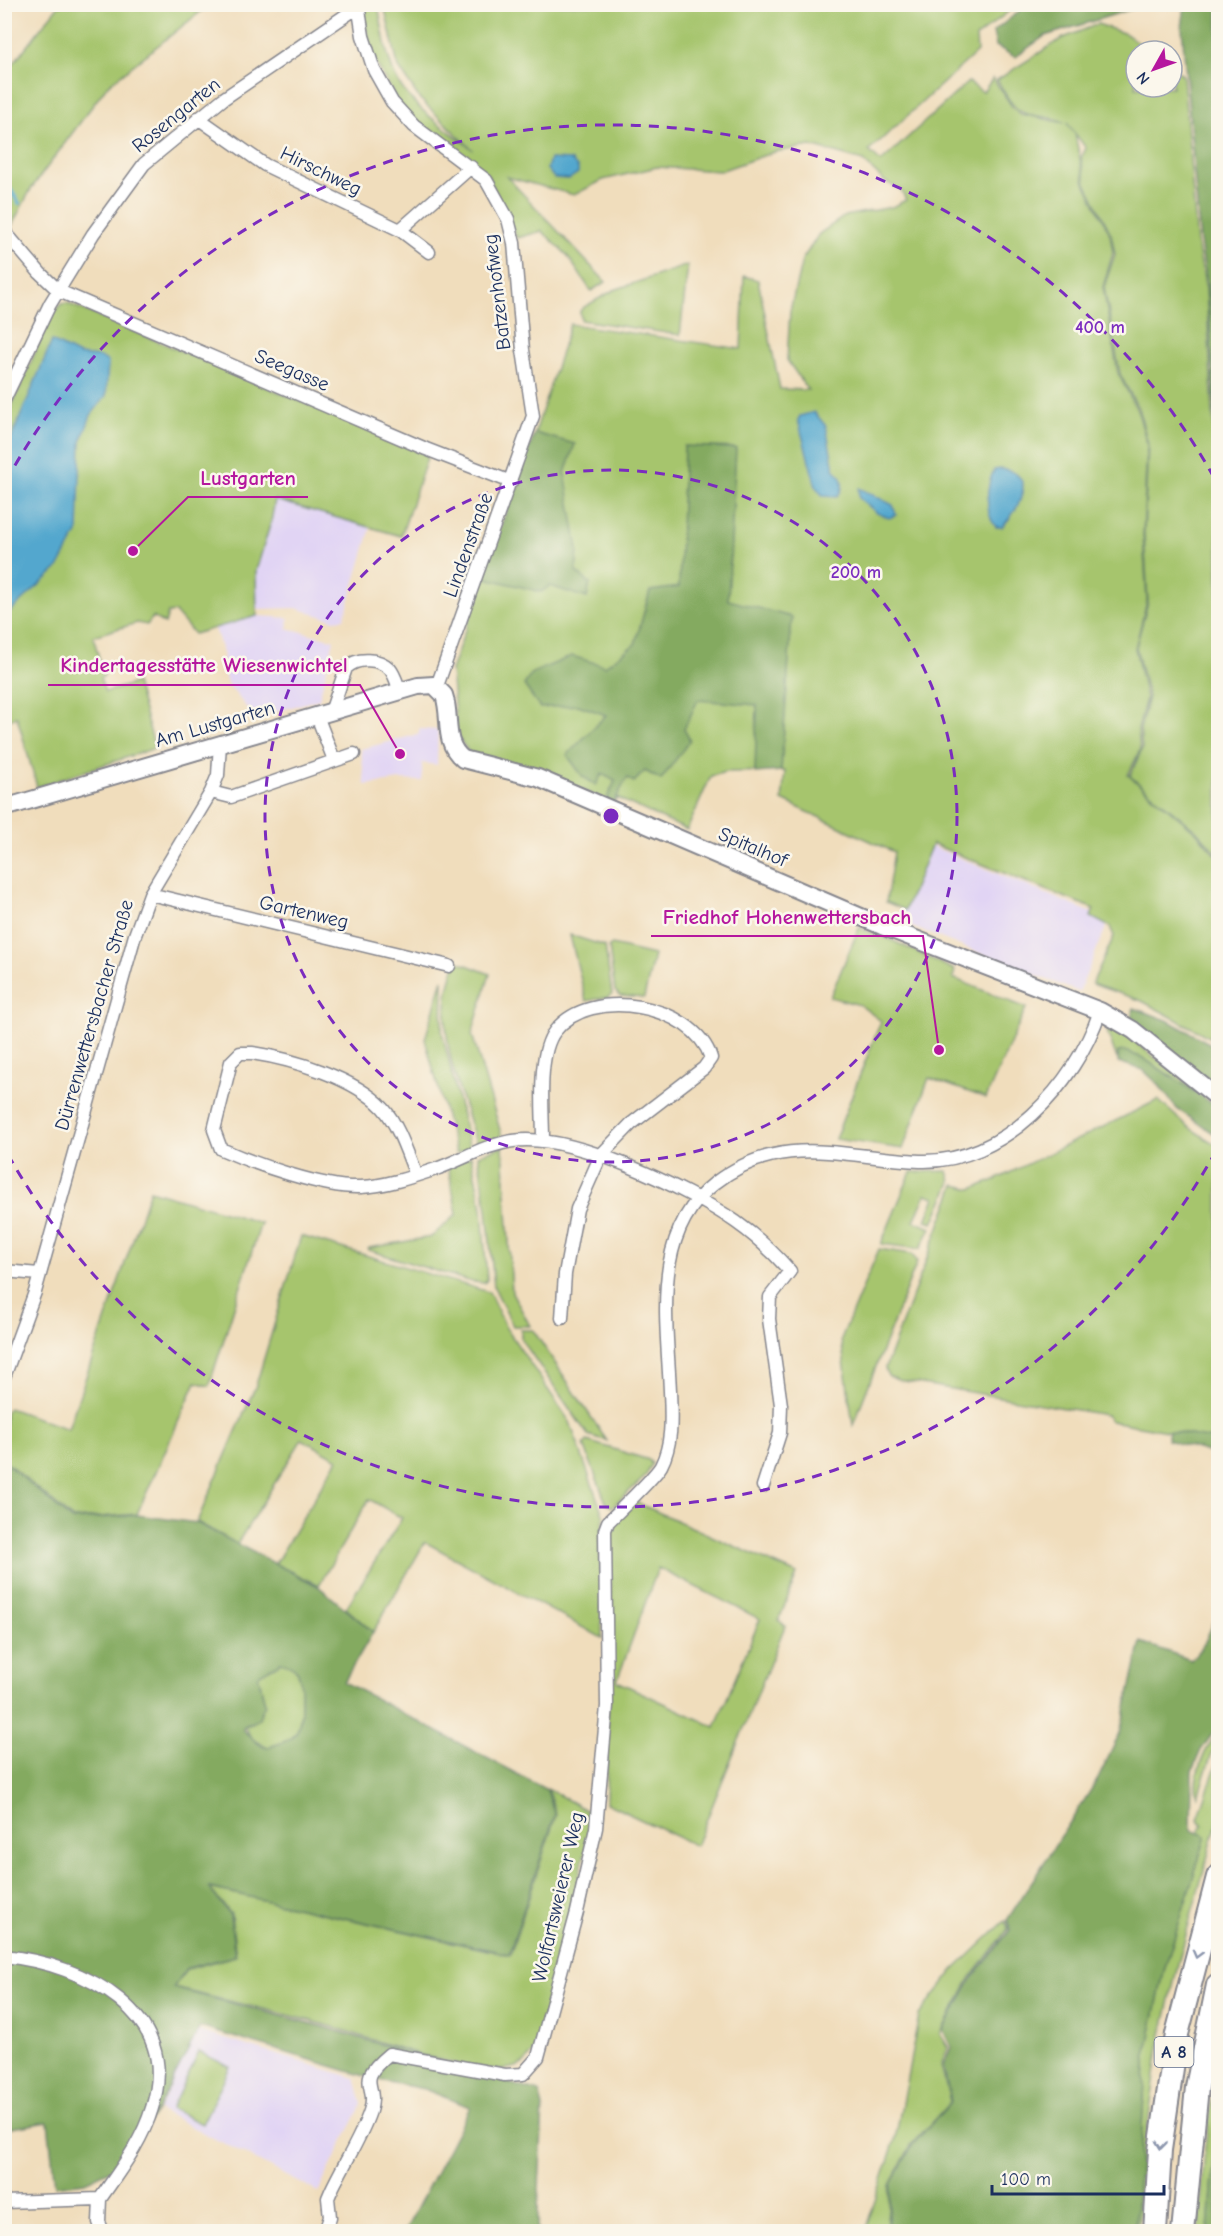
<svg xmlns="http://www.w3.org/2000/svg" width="1223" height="2236" viewBox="0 0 1223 2236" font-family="'Comic Neue',sans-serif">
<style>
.built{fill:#e1d4f4}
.green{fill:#a6c56d;stroke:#607a66;stroke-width:1.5;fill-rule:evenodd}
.forest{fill:#84aa60;stroke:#506c5f;stroke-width:1.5;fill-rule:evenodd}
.water{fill:#52a7ce;stroke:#366b96;stroke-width:1.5}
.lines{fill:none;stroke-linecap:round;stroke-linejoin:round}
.stream{stroke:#52a7ce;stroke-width:4}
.street-casing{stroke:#86868d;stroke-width:15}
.secondary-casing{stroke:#86868d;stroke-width:20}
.highway-casing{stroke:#86868d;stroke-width:26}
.street{stroke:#fff;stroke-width:12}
.secondary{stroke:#fff;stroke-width:16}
.highway{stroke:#fff;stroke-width:22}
.oneway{stroke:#8d97ae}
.ring{fill:none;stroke:#7b2cbf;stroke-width:3;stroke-dasharray:10 8}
.labels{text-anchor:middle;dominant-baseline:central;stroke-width:5;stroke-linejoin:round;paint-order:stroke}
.shield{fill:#fbf7ec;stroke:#5e6b89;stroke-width:1.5}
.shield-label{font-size:18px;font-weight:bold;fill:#1b2f5e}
.street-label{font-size:20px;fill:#1b2f5e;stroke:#fbf7ec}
.centre{fill:#7b2cbf;stroke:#fbf7ec;stroke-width:3}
.ring-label{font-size:18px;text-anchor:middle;font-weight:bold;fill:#7b2cbf;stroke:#fbf7ec;stroke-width:5;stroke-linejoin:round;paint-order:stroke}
.leader{fill:none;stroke:#b5179e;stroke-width:2}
.callout-dot{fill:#b5179e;stroke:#fbf7ec;stroke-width:2}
.callout-label{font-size:21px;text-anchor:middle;font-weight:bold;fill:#b5179e;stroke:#fbf7ec;stroke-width:5;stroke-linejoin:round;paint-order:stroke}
</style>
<rect width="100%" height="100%" fill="#fbf7ec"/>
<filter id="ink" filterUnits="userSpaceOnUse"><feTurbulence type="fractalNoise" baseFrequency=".0167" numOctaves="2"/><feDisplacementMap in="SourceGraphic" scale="12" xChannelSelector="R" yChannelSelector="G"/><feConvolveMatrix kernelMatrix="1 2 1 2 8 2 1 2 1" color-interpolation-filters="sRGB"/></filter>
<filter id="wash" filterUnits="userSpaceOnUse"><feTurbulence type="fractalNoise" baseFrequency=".008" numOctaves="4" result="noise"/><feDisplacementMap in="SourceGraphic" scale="24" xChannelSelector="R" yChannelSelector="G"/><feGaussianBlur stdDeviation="1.35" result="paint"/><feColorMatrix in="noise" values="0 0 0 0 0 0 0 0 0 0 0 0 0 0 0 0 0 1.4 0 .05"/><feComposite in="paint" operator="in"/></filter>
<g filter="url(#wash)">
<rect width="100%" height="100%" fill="#f0ddbc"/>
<path class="built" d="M 275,500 L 371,527 L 344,619 L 334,620 L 296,608 L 257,609 L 256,571 L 271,522 Z
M 257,616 L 289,618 L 287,628 L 334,640 L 319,699 L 255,718 L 227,683 L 221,664 L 224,656 L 215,628 Z
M 419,729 L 438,730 L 437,765 L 422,763 L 422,781 L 400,780 L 365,785 L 361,749 L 419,734 Z
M 926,844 L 1109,920 L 1079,992 L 897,921 Z
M 198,2031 L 355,2078 L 362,2104 L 318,2192 L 159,2110 Z"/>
<path class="green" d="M 59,5 L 209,5 L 107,86 L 31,189 L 11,227 L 4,220 L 5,74 Z
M 360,5 L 378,5 C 383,30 386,62 400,85 C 417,111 449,130 473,150 L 419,98 L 398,66 L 384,5 L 1017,5 L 976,37 L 977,52 L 869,151 L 881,162 L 968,82 L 983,92 L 993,78 L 1013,108 L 1021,114 L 1065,123 C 1052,114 1027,119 1016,108 C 1008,101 1003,89 997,80 L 1061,39 L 1098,24 L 1126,34 L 1150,51 L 1136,51 L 1136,87 L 1172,87 L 1172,67 L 1183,75 L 1197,243 L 1206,289 L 1218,501 L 1218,854 L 1196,830 L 1130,776 L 1142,749 L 1140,729 L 1148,697 L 1136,647 L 1148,602 L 1144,534 L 1148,444 L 1139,410 L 1120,374 L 1104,287 L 1115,254 L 1111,234 L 1086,183 L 1081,158 L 1086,148 L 1067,123 L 1075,134 L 1085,183 L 1110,234 L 1113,253 L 1103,287 L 1118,373 L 1138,412 L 1147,444 L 1143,535 L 1147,601 L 1135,648 L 1146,698 L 1138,729 L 1140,750 L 1128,775 L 1196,832 L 1218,857 L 1218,1042 L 1142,1001 L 1092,984 L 1114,936 L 1110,927 L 1091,917 L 1094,909 L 932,844 L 905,910 L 886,902 L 894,852 L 782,800 L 785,771 L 726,772 L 711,776 L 687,830 L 617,798 L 613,804 L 526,765 L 471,755 L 457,736 L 451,670 L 535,433 L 570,324 L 741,349 L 744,276 L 758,280 L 780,389 L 808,390 L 787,360 L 790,311 L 802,260 L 819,234 L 845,216 L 892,207 L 906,200 L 901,190 L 884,181 L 863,161 L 811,146 L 774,152 L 720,171 L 657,167 L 603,180 L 574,195 L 507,177 L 606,282 L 591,291 L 567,255 L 542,231 L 517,238 L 488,176 L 417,125 L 400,107 L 374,59 Z
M 688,265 L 680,335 L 581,320 L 580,311 L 584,307 L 614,290 Z
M 67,303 L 428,455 L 401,536 L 275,500 L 271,522 L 256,571 L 257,616 L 194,634 L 175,612 L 168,613 L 165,624 L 153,617 L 147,625 L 137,623 L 93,636 L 104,676 L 100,678 L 105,692 L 136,683 L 155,748 L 37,787 L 17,717 L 5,720 L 5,422 L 50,318 L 61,304 Z
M 859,928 L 885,937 L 955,970 L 953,978 L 1026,1008 L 986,1098 L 929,1078 L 903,1149 L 835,1139 L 881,1021 L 860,1005 L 830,997 Z
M 570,935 L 605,946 L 612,994 L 609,997 L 586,1001 Z
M 612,945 L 654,955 L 644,998 L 620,996 L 615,991 L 609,947 Z
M 456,961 L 490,974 L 472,1034 L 502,1137 L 477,1145 C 463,1100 440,1046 447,997 C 448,985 453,973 456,961 Z
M 443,979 L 442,1032 L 470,1149 L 456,1153 L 425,1039 Z
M 1116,1028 L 1120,1030 L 1198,1092 L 1185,1088 L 1157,1067 L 1118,1052 L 1117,1059 L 1107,1031 Z
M 1158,1100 L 1188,1127 L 1218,1146 L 1218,1440 L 1111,1421 L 1106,1415 L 898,1380 L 888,1376 L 885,1368 L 955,1185 L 972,1189 L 995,1180 Z
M 503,1146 L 512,1292 L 530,1326 L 513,1326 L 494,1287 L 487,1210 L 478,1155 Z
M 471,1156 L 482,1208 L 487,1280 L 484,1283 L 472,1282 L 368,1250 L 369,1248 L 431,1237 L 457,1214 L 448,1166 Z
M 948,1171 L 951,1182 L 933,1223 L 926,1221 L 935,1197 L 926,1194 L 914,1221 L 931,1228 L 920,1249 L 881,1244 L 911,1172 Z
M 150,1190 L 261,1223 L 209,1386 L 196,1382 L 137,1514 L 73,1519 L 5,1461 L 5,1412 L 9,1408 L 68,1429 Z
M 301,1236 L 489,1292 L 506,1328 L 570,1422 L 604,1518 L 600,1540 L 602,1638 L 425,1542 L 373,1632 L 346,1608 L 402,1518 L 369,1499 L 319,1585 L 275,1564 L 338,1459 L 302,1439 L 237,1544 L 197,1522 L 256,1385 Z
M 879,1249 L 912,1254 L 917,1262 L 853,1425 L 841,1339 Z
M 521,1330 L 533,1330 L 607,1441 L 588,1435 L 521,1339 Z
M 587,1441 L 649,1460 L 652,1464 L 645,1477 L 612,1507 L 606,1503 L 584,1445 Z
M 633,1501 L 797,1574 L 779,1620 L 785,1626 L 696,1846 L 606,1803 L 611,1537 L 615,1524 ZM 658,1568 L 760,1619 L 715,1727 L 617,1681 Z
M 281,1662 C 287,1664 293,1665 297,1671 C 303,1680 302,1721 297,1731 C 291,1741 279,1744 268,1747 L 252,1739 L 244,1726 L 252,1724 L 265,1704 L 258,1675 Z
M 1218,1733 L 1218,1746 L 1212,1753 L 1198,1796 C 1191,1778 1206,1746 1218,1733 Z
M 1218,1760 L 1218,1819 L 1178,1964 L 1159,2048 L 1148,2124 L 1138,2231 L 1135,2232 L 1147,2051 L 1164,1971 L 1206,1836 L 1198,1833 L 1203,1825 L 1198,1819 Z
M 548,1789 L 593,1814 L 577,1888 L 536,2048 C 528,2062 521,2068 504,2069 C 455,2071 375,2039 326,2025 C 275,2011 224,2000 173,1988 L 187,1969 L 236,1956 L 231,1914 L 209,1888 L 510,1955 L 556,1815 Z
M 1005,1921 L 1008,1929 L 971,1977 L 940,2034 L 948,2047 L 941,2065 L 950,2102 L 911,2145 L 890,2185 L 886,2231 L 865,2231 L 895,2140 L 919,2015 L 954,1970 Z
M 199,2052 L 230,2067 L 202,2124 L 171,2109 Z
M 1218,2058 L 1218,2110 L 1209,2231 L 1199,2232 L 1205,2146 Z"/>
<path class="forest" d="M 1027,5 L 1027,4 L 1145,5 L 1045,36 L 1015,57 L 996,46 L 993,32 Z
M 1185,5 L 1218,5 L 1218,456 L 1207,285 L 1200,241 L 1182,28 Z
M 535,433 L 575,444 L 565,473 L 578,550 L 576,572 L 590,583 L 587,598 L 550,586 L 541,592 L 482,577 Z
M 684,446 L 736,448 L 728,600 L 792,617 L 781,771 L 755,773 L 757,705 L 698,700 L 684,729 L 690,740 L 661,780 L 645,771 L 634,782 L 627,778 L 613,804 L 606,800 L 615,781 L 602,774 L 596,785 L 583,777 L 567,755 L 606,715 L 578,705 L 540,708 L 524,685 L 532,673 L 572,656 L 605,666 L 635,644 L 650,591 L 679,587 Z
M 1134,1008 L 1167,1020 L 1218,1048 L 1218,1086 L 1130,1020 Z
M 1125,1051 L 1143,1058 L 1218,1107 L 1218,1136 L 1177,1109 L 1158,1084 L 1143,1070 L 1118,1062 L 1118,1052 Z
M 1169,1431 L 1218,1440 L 1218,1455 L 1167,1440 Z
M 5,1462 L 72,1520 L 137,1515 L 197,1523 L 318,1586 L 373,1632 L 344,1682 L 547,1790 L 555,1815 L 509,1954 L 209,1888 L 230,1915 L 235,1956 L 187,1968 L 173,1988 L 324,2027 L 539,2092 L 543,2107 L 537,2231 L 405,2231 L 470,2107 L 424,2089 L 378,2080 L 200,2027 L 158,2109 L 118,2166 L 85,2182 L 55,2186 L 48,2122 L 5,2129 ZM 281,1662 C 287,1664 293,1665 297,1671 C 303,1680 302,1721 297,1731 C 291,1741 279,1744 268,1747 L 259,1744 L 243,1730 L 244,1726 L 258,1720 L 265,1704 L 258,1675 Z
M 1218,1612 L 1218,1726 L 1201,1750 L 1192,1771 L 1191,1830 L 1206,1836 L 1164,1971 L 1147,2051 L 1135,2231 L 887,2231 L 891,2184 L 913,2144 L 951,2102 L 943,2065 L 951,2047 L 943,2030 L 973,1977 L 1010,1930 L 1007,1920 L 1098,1779 L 1120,1733 L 1141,1642 L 1191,1660 L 1204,1644 Z
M 1218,2110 L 1218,2231 L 1209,2231 Z"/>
<path class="water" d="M 550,159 L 571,160 L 578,168 L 578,173 L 569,179 L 554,178 L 547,169 Z
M 52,341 L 79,355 L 101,357 L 108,362 L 106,396 L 91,415 L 81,442 L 78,531 L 58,568 L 5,616 L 5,453 Z
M 814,412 L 826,426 L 834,469 C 844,477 845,488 837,497 L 823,496 L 816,487 L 798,420 L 800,416 Z
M 1001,469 C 1040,474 1018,510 1002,527 L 996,527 C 984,512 986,487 994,470 Z
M 859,488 L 893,505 L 896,515 L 889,518 L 877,513 L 859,498 Z"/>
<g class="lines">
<path class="stream" d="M 4,180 L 19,203"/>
</g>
</g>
<g filter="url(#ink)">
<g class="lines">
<defs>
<path id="street" d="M 358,4 L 363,36 L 374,70 L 392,102 L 414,126 L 486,180 L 508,219 L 514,243 L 523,350 L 533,416 L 437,686
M 198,118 L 265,165 L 400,230 L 429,252
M 400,230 L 471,167
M 4,231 L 40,273 L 59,291 L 426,449 L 511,482
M 4,400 L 50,304 L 93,234 L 144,164 L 223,99 L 358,7
M 331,712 L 346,668 C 357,657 379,658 390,669 C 395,675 397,684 400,691
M 317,716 L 334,760
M 211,792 L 231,797 L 354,754
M 150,894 L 449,966
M 543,1139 C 543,1110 537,1054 555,1031 C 590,985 694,1004 711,1058 L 704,1068 L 631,1124 L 601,1155 L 577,1209 L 565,1274 L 562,1318
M 416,1175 C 407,1153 399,1126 383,1108 C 355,1078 292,1059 252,1053 L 240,1053 L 231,1062 L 214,1130 L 221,1149 C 255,1164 325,1189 361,1187 C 386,1186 412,1177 436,1169 C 462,1160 484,1145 513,1141 C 570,1132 689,1189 736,1222 C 756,1236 774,1253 790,1271 L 770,1297 L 769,1319 L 781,1405 L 780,1433 L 763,1486
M 4,1271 L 39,1274
M 4,1377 L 35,1292 L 135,935 L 150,894 L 211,792 L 218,775 L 220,744
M 4,1956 C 83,1964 183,2013 152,2108 C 142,2142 120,2170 100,2199
M 100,2199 L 99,2222 L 103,2232
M 4,2202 L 100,2199
M 325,2232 L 330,2217 L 328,2198 L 331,2191 C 343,2165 361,2138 370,2111 C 379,2082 353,2084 389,2054 L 505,2075 L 523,2074 L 538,2057 L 577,1912 L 596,1828 L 607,1706 L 605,1530 L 608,1522 C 619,1511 654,1478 661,1466 C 673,1443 671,1416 670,1391 C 667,1320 651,1233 715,1183 C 782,1131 845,1158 920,1161 C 1004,1164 1075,1085 1100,1011"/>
<path id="secondary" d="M 4,808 L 418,686 L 434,685 L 444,695 C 452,718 442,742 463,759 L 538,778 L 882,926 L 1100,1011 L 1133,1030 L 1218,1098"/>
<path id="highway" d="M 1155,2232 L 1160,2150 L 1177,2034 L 1218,1877
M 1183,2232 L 1197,2087 L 1218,1985"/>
</defs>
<use href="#street" class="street-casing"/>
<use href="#secondary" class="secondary-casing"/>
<use href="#highway" class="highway-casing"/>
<use href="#street" class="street"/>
<use href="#secondary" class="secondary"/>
<use href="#highway" class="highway"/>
</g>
<defs><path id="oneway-chevron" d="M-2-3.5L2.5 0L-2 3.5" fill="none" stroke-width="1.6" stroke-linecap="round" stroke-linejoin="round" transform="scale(1.5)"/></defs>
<g class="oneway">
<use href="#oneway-chevron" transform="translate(1197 1954) rotate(105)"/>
<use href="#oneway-chevron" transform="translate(1161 2145) rotate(96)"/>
</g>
</g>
<g class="ring">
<circle cx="611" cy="816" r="346"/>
<path d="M1216 1151A692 692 0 0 1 6 1151M6 481A692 692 0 0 1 1216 481"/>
</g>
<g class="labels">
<rect class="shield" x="1154.5" y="2037" width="39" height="30" rx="4.5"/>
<g class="shield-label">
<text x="1174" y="2052">A 8</text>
</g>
<g class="street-label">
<text transform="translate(176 115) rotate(-39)">Rosengarten</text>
<text transform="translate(321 171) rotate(26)">Hirschweg</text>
<text transform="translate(497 292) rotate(-97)">Batzenhofweg</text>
<text transform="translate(292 370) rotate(23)">Seegasse</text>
<text transform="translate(468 545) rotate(-70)">Lindenstraße</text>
<text transform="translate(215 724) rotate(-16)">Am Lustgarten</text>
<text transform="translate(753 847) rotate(23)">Spitalhof</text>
<text transform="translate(304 912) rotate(13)">Gartenweg</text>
<text transform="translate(94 1015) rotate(-74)">Dürrenwettersbacher Straße</text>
<text transform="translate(558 1897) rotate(-77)">Wolfartsweierer Weg</text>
</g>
</g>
<circle cx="611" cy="816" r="9" class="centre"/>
<g class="ring-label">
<text x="1100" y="333">400 m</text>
<text x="856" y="578">200 m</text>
</g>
<path class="leader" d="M133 551L188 497H308M400 754L360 685H48M939 1050L923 936H651"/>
<g class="callout-dot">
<circle cx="133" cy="551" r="6"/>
<circle cx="400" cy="754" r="6"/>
<circle cx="939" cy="1050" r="6"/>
</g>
<g class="callout-label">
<text x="248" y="485">Lustgarten</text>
<text x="204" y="672">Kindertagesstätte Wiesenwichtel</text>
<text x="787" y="924">Friedhof Hohenwettersbach</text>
</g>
<rect width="1223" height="2236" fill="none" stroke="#fbf7ec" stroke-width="24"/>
<g transform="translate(1154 69) rotate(230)"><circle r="28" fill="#fbf7ec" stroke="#a1a7b3" stroke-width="1.5"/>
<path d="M0-4.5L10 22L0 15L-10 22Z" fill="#b5179e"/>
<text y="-9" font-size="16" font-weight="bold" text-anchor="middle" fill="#1b2f5e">N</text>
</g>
<path d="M992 2185v9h172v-9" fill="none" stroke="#1b2f5e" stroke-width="3"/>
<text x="1001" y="2185" font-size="18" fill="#1b2f5e" stroke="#fbf7ec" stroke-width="4.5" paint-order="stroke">100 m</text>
</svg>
